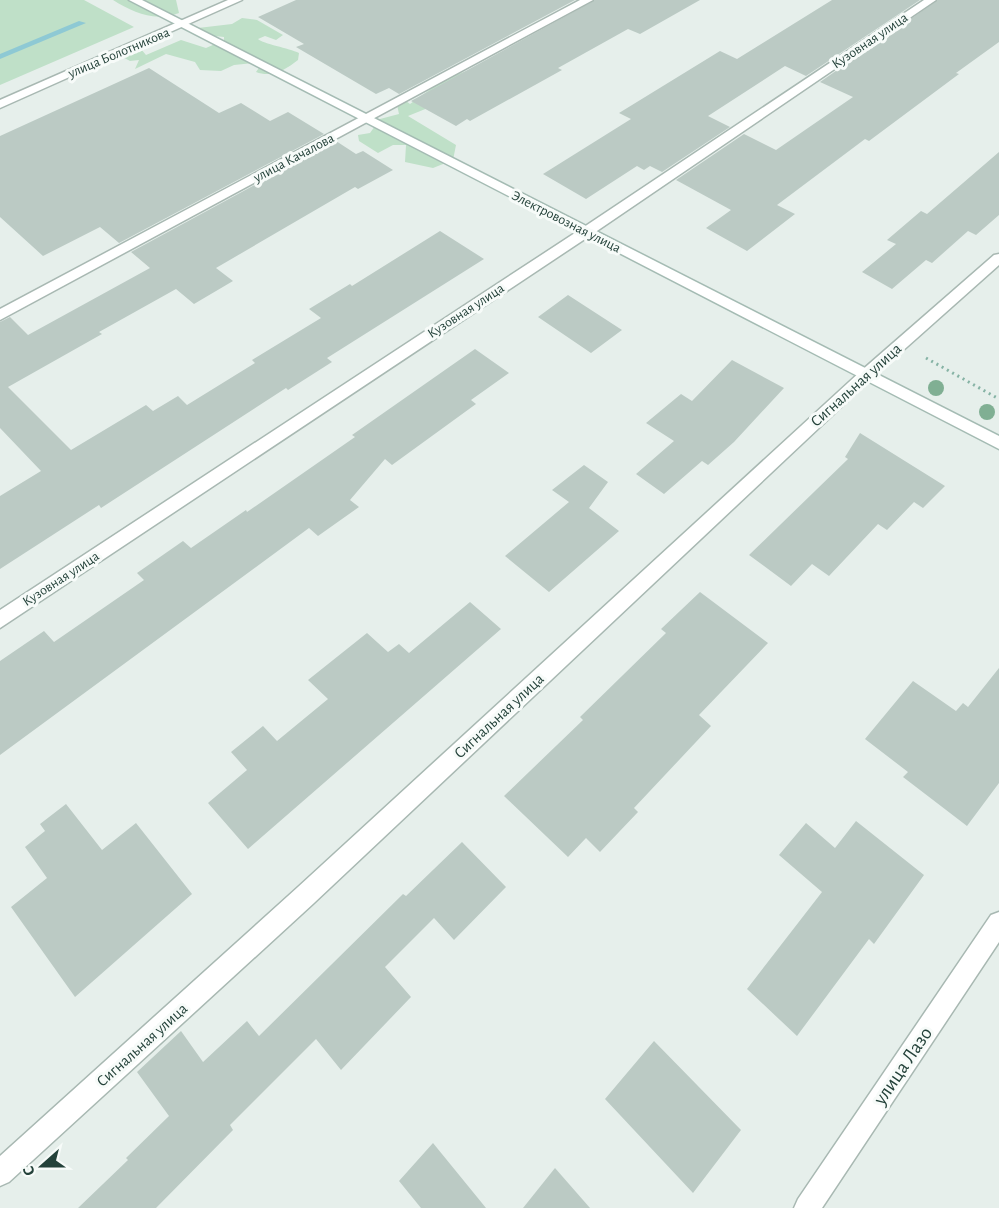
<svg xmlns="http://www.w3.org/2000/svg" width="999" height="1208" viewBox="0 0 999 1208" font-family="'Alegreya Sans',sans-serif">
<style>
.green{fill:#bfe0c8}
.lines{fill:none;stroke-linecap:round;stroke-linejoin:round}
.stream{fill:#8ec9d4;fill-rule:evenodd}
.building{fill:#bbcac4}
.street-casing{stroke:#a8b8b2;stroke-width:3}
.secondary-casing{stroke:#a4bbb3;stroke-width:3}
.path{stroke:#86b3a5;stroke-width:3;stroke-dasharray:2 4;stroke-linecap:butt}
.street{fill:#fff;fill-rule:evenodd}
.secondary{fill:#fff;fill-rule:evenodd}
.tree{fill:#80af93}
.labels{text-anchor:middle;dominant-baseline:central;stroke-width:6;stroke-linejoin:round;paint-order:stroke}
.far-street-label{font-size:14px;fill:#24423a;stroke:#f7fbf9}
.street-label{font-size:16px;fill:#24423a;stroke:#f7fbf9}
.near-street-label{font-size:20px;fill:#24423a;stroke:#f7fbf9}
</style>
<rect width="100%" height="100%" fill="#e6efeb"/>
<path class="green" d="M 0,0 L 84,0 L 134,27 L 0,85 Z
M 113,0 L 176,0 L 179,13 C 154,22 134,13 113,0 Z
M 242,18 L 257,20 L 283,35 L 276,40 L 265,36 L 258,39 C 263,44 289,48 299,53 L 298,60 C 285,70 272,78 256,72 L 263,62 L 234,65 L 221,71 L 200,70 L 195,62 L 166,54 L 135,69 L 139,60 L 130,61 L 121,56 L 128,51 L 141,49 L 146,55 L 181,40 L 206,48 L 224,40 L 224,37 L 196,34 L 198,28 L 232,24 Z
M 470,70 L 450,99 L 408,116 L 456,145 L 453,160 L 433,168 L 405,162 L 406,145 L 393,145 L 378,153 L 359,141 L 358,135 L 370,133 L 380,119 L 399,114 L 396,100 L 402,98 L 410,104 L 446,78 Z"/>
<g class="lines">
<path class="stream" d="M 79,21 L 86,23 L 0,59 L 0,54 Z"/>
</g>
<path class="building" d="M 296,0 L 575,0 L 399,94 L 389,88 L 376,94 L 296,47 L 304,44 L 258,17 Z
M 595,0 L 700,0 L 640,34 L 628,29 L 558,68 L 562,70 L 470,121 L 467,119 L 456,126 L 411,101 Z
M 832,0 L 920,0 L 806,76 L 785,66 L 708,116 L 730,127 L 662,172 L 650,166 L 644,170 L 637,166 L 586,199 L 543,174 L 631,119 L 619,113 L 720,51 L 737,59 Z
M 938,0 L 999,0 L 999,42 L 956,73 L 959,74 L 869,141 L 865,139 L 777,205 L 795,214 L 747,251 L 706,228 L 731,210 L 676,180 L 744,134 L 776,150 L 853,97 L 820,82 Z
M 149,68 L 219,113 L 241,103 L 270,121 L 288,112 L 324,134 L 119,243 L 100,227 L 43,256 L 0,217 L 0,136 Z
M 336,141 L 356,154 L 363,151 L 393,170 L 358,189 L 355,187 L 216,268 L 233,281 L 194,304 L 176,289 L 99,332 L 102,334 L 8,387 L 71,450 L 146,405 L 153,411 L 178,396 L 187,405 L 255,363 L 252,360 L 321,318 L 309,309 L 350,284 L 352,286 L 440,231 L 484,259 L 327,358 L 332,362 L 288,390 L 286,388 L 101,508 L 99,505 L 0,569 L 0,496 L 41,471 L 0,428 L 0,322 L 10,317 L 28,335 L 150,268 L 131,252 Z
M 999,152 L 999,215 L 976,235 L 968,231 L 932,263 L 926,260 L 892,289 L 862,272 L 896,244 L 887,240 L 921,211 L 927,214 Z
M 568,295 L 622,330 L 591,353 L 538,317 Z
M 475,349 L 509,373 L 471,400 L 476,404 L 392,465 L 385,459 L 350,500 L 359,507 L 318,536 L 309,528 L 0,755 L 0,661 L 44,631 L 54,642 L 144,580 L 137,573 L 183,541 L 191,548 L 246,510 L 247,512 L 355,437 L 352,435 Z
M 732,360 L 784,388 L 734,442 L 708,465 L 702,461 L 664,494 L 636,474 L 674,441 L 646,423 L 681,394 L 692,401 Z
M 860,433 L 945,486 L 923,508 L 914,502 L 887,530 L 878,524 L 829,576 L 812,564 L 791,586 L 749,555 L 848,459 L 845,457 Z
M 584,465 L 608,482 L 589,508 L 619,531 L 549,592 L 505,556 L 569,502 L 552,490 Z
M 700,592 L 768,643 L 699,715 L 711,726 L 634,808 L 638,812 L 600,852 L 586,838 L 568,857 L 504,796 L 583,720 L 580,717 L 666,633 L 661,629 Z
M 470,602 L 501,629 L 248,849 L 208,803 L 247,770 L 231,752 L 263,726 L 277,741 L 328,699 L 308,680 L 367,633 L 388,652 L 399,644 L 409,653 Z
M 999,668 L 999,783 L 967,826 L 903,777 L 908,772 L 865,739 L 913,681 L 956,711 L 963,703 L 968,707 Z
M 66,804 L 102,850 L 136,823 L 192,894 L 75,997 L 11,907 L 47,878 L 25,847 L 45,831 L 40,824 Z
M 856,821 L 924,875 L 874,944 L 869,939 L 797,1036 L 747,989 L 822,892 L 779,855 L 806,823 L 835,848 Z
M 462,842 L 506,887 L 454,940 L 434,918 L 385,967 L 411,997 L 341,1070 L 316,1039 L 230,1125 L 233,1130 L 156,1208 L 78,1208 L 128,1160 L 126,1158 L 169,1116 L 137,1072 L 181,1031 L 203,1062 L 247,1021 L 259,1036 L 403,894 L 406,896 Z
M 654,1041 L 741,1130 L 693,1193 L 605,1099 Z
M 433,1143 L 486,1208 L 421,1208 L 399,1181 Z
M 555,1168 L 590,1208 L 523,1208 Z"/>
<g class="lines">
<defs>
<path id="street" d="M 228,0 L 242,0 L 0,108 L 0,100 Z
M 580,0 L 593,0 L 0,320 L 0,309 Z
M 924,0 L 936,0 L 591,235 L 0,628 L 0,610 L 581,229 Z
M 999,254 L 999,265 L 871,379 L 314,903 L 9,1182 L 0,1186 L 0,1156 L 298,887 L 861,371 L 994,255 Z
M 999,912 L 999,942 L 822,1208 L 794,1208 L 798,1199 L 991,915 Z"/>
<path id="secondary" d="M 129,0 L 142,0 L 999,436 L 999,449 Z"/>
</defs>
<use href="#street" class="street-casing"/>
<use href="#secondary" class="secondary-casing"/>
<path class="path" d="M 926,358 L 999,399"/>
<use href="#street" class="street"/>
<use href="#secondary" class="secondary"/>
</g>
<g class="tree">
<circle cx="936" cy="388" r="8"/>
<circle cx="987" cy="412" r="8"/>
</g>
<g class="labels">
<g class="far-street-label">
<text transform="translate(870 41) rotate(-34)">Кузовная улица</text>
<text transform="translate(119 53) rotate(-23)">улица Болотникова</text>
<text transform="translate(294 158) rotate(-28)">улица Качалова</text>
<text transform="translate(566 222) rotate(27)">Электровозная улица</text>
<text transform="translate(466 311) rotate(-33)">Кузовная улица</text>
<text transform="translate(61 579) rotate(-33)">Кузовная улица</text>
</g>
<g class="street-label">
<text transform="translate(856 385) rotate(-42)">Сигнальная улица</text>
<text transform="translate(499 716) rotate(-43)">Сигнальная улица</text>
<text transform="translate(142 1045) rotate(-42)">Сигнальная улица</text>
</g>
<g class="near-street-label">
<text transform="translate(903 1066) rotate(-56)">улица Лазо</text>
</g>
</g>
<g transform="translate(42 1166) rotate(249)" stroke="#f7fbf9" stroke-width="4.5" paint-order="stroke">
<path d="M0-4.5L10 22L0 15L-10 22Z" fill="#24423a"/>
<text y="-9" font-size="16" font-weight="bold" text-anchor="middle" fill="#24423a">С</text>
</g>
</svg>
